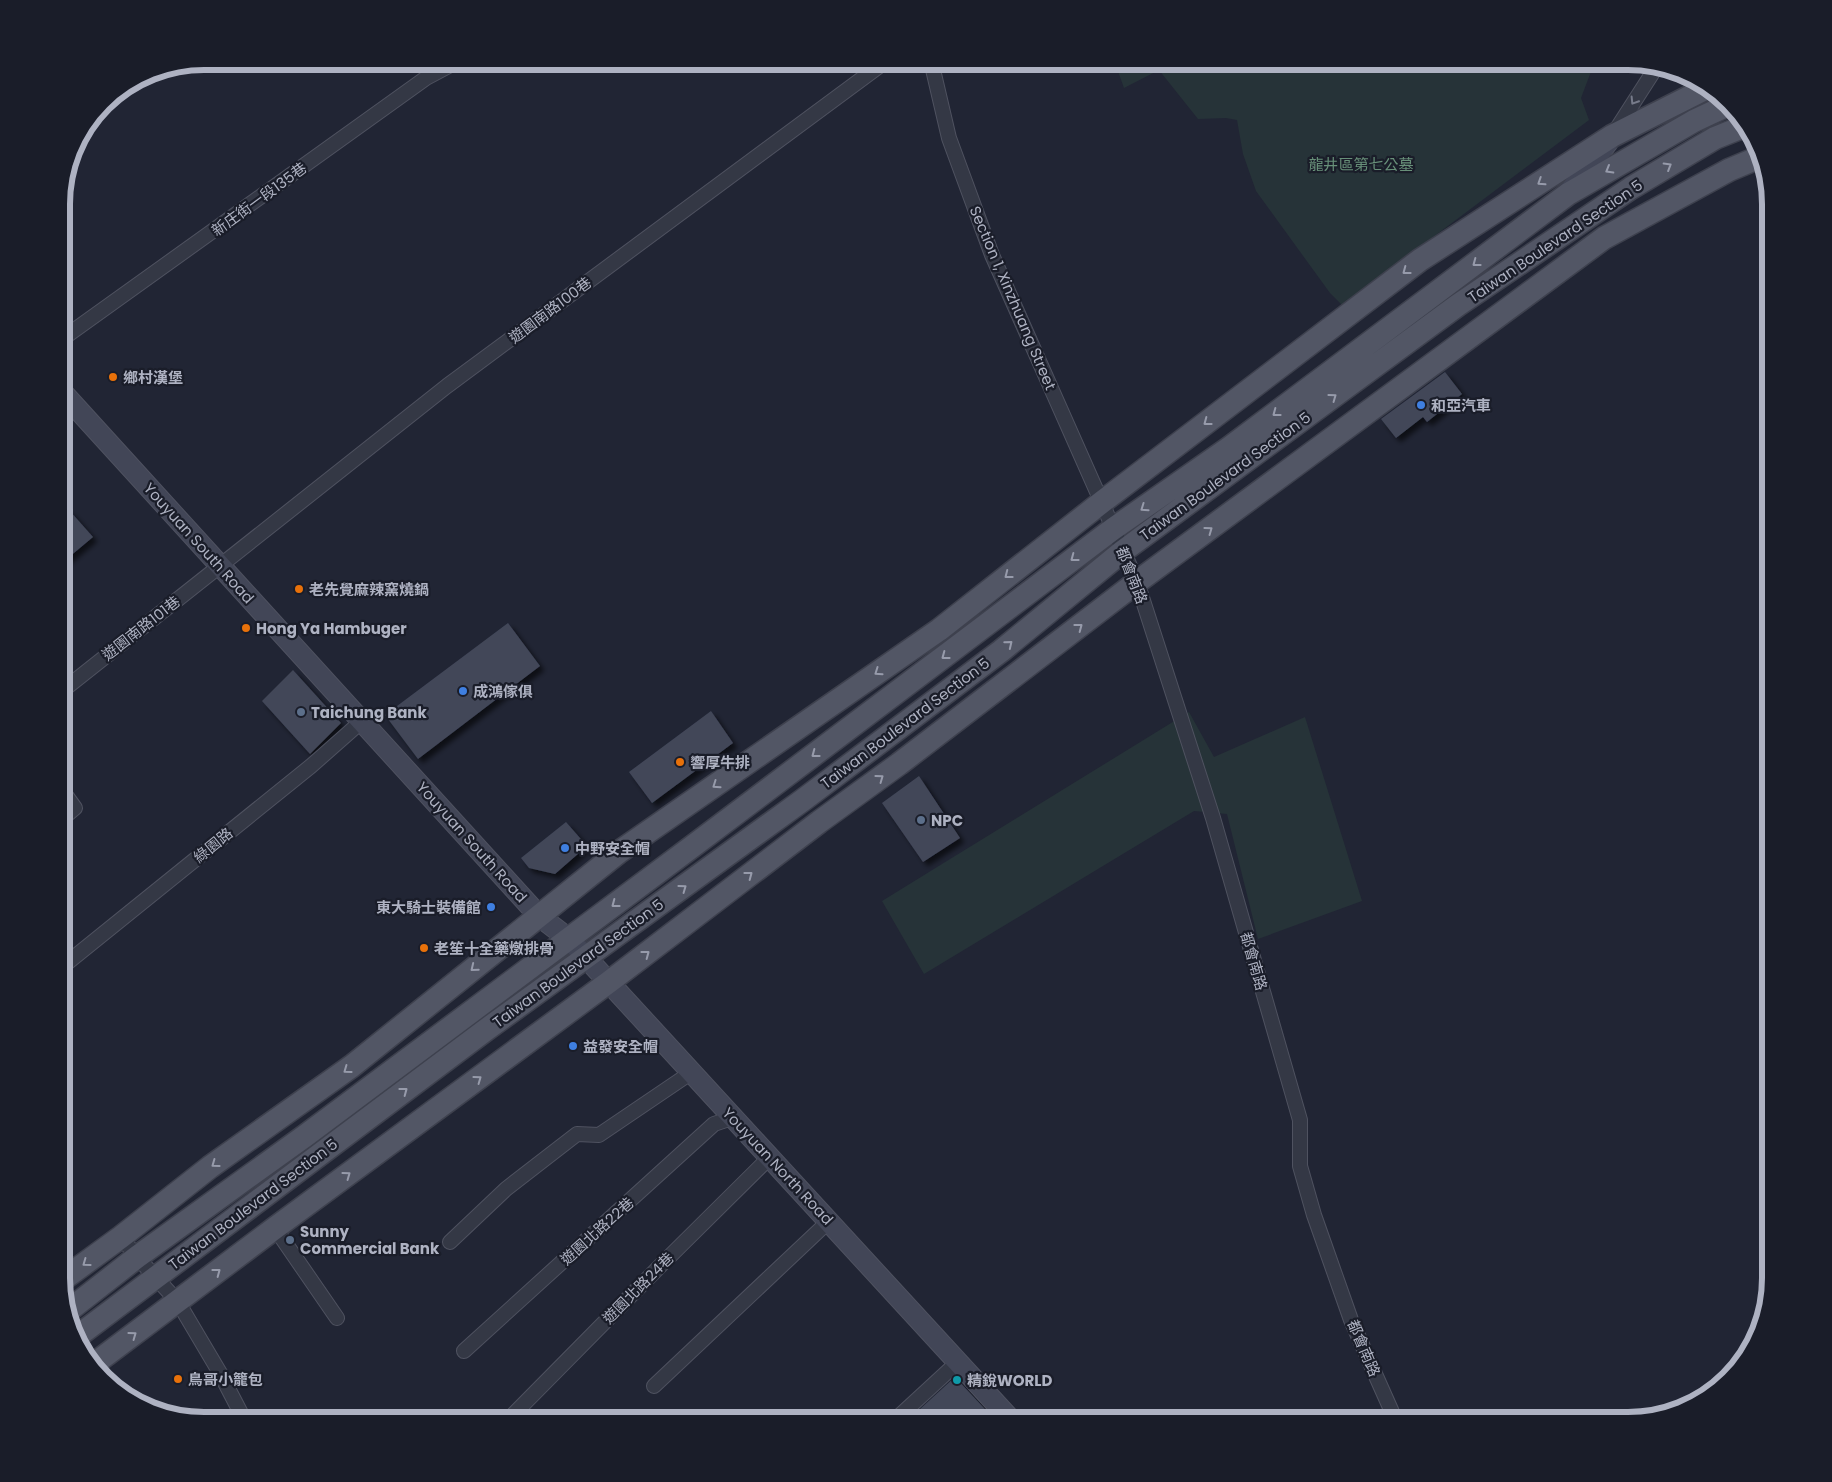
<svg xmlns="http://www.w3.org/2000/svg" width="1832" height="1482" viewBox="0 0 1832 1482" font-family="Poppins,'Noto Sans TC',sans-serif">
<style>
.green{fill:#263338}
.lines{fill:none;stroke-linecap:round;stroke-linejoin:round}
.stream{stroke:#363e5a;stroke-width:5}
.building{fill:#424759;filter:url(#shadow)}
.street-casing{stroke:#4f5260;stroke-width:16}
.secondary-casing{stroke:#4f5260;stroke-width:22}
.primary-casing{stroke:#3e414e;stroke-width:25}
.street{stroke:#343845;stroke-width:14}
.secondary{stroke:#424657;stroke-width:20}
.primary{stroke:#525665;stroke-width:22}
.oneway{stroke:#777b8a}
.oneway2{stroke:#979bab}
.food-dot{fill:#e8710a;stroke:#1a1d29;stroke-width:2}
.shop-dot{fill:#3f7fe0;stroke:#1a1d29;stroke-width:2}
.service-dot{fill:#5c6f8a;stroke:#1a1d29;stroke-width:2}
.culture-dot{fill:#0f9aa8;stroke:#1a1d29;stroke-width:2}
.labels{text-anchor:middle;dominant-baseline:central;stroke-width:4.5;stroke-linejoin:round;paint-order:stroke}
.park-label{font-size:15px;fill:#689079;stroke:#1a1d29}
.street-label{font-size:15px;fill:#aeb2c2;stroke:#1a1d29}
.poi-label{font-size:15px;font-weight:bold;fill:#aeb2c2;stroke:#1a1d29;text-anchor:start}
.rim{fill:none;stroke:#aeb2c2;stroke-width:6}
</style>
<defs>
<filter id="shadow"><feDropShadow dx="4.5" dy="4.5" stdDeviation="2.5" flood-color="#0009"/></filter>
</defs>
<rect width="100%" height="100%" fill="#212534"/>
<path class="green" d="M 1088,61 L 1595,61 L 1581,98 L 1589,120 L 1400,262 L 1344,307 L 1330,293 L 1256,191 L 1243,154 L 1237,120 L 1226,118 L 1198,119 L 1159,70 L 1124,88 L 1115,63 L 1090,64 Z
M 1189,712 L 1214,757 L 1305,717 L 1362,901 L 1258,939 L 1227,814 L 1194,811 L 924,974 L 882,901 Z"/>
<g class="lines">
<path class="stream" d="M 1581,70 L 1585,61"/>
</g>
<path class="building" d="M 1445,372 L 1462,394 L 1427,422 L 1423,417 L 1396,438 L 1381,419 Z
M 69,510 L 93,537 L 62,563 L 62,517 Z
M 508,623 L 540,666 L 418,759 L 385,715 Z
M 293,670 L 341,723 L 310,754 L 262,701 Z
M 711,711 L 733,743 L 652,803 L 629,772 Z
M 919,776 L 960,838 L 923,862 L 882,803 Z
M 566,822 L 587,846 L 555,874 L 529,868 L 521,858 Z
M 955,1377 L 996,1421 L 907,1421 Z"/>
<g class="lines">
<defs>
<path id="street" d="M 931,61 L 949,138 L 992,255 L 1137,582 L 1213,818 L 1300,1120 L 1300,1166 L 1314,1215 L 1351,1320 L 1396,1421
M 1614,133 L 1657,66
M 62,339 L 426,78 L 458,61
M 62,691 L 447,386 L 886,61
M 62,819 L 75,808 L 62,790
M 62,967 L 311,766 L 362,721
M 275,1228 L 337,1318
M 121,1237 L 137,1257 L 178,1302 L 220,1373 L 245,1421
M 450,1242 L 506,1189 L 577,1134 L 599,1135 L 692,1072
M 464,1351 L 714,1124 L 735,1117
M 654,1386 L 829,1221
M 507,1421 L 664,1262 L 770,1157
M 894,1421 L 958,1362"/>
<path id="secondary" d="M 1569,192 L 1608,142
M 62,392 L 539,916 L 569,939 L 1012,1421"/>
<path id="primary" d="M 62,1280 L 121,1237 L 210,1167 L 352,1066 L 619,852 L 939,630 L 1102,502 L 1420,260 L 1612,136 L 1707,88
M 68,1311 L 137,1257 L 305,1136 L 693,846 L 1113,529 L 1229,448 L 1568,194 L 1694,121 L 1728,105
M 75,1338 L 487,1029 L 803,800 L 1001,651 L 1123,551 L 1458,305 L 1631,188 L 1715,138 L 1745,126
M 94,1364 L 275,1228 L 609,982 L 819,822 L 899,764 L 1137,582 L 1604,238 L 1729,170 L 1760,157"/>
</defs>
<use href="#street" class="street-casing"/>
<use href="#secondary" class="secondary-casing"/>
<use href="#primary" class="primary-casing"/>
<use href="#street" class="street"/>
<use href="#secondary" class="secondary"/>
<use href="#primary" class="primary"/>
</g>
<defs><path id="oneway-chevron" d="M-2-3.5L2.5 0L-2 3.5" fill="none" stroke-width="1.6" stroke-linecap="round" stroke-linejoin="round" transform="scale(1.25)"/></defs>
<use class="oneway" href="#oneway-chevron" transform="translate(1634 101) rotate(122)"/>
<g class="oneway2">
<use href="#oneway-chevron" transform="translate(1668 166) rotate(-31)"/>
<use href="#oneway-chevron" transform="translate(1609 170) rotate(150)"/>
<use href="#oneway-chevron" transform="translate(1541 182) rotate(147)"/>
<use href="#oneway-chevron" transform="translate(1476 263) rotate(143)"/>
<use href="#oneway-chevron" transform="translate(1406 271) rotate(143)"/>
<use href="#oneway-chevron" transform="translate(1333 397) rotate(-36)"/>
<use href="#oneway-chevron" transform="translate(1276 413) rotate(143)"/>
<use href="#oneway-chevron" transform="translate(1207 422) rotate(143)"/>
<use href="#oneway-chevron" transform="translate(1144 508) rotate(145)"/>
<use href="#oneway-chevron" transform="translate(1209 530) rotate(-36)"/>
<use href="#oneway-chevron" transform="translate(1074 558) rotate(143)"/>
<use href="#oneway-chevron" transform="translate(1008 575) rotate(142)"/>
<use href="#oneway-chevron" transform="translate(1079 627) rotate(-37)"/>
<use href="#oneway-chevron" transform="translate(1009 644) rotate(-39)"/>
<use href="#oneway-chevron" transform="translate(945 656) rotate(143)"/>
<use href="#oneway-chevron" transform="translate(878 672) rotate(145)"/>
<use href="#oneway-chevron" transform="translate(815 754) rotate(143)"/>
<use href="#oneway-chevron" transform="translate(880 778) rotate(-36)"/>
<use href="#oneway-chevron" transform="translate(716 785) rotate(145)"/>
<use href="#oneway-chevron" transform="translate(749 875) rotate(-37)"/>
<use href="#oneway-chevron" transform="translate(683 888) rotate(-36)"/>
<use href="#oneway-chevron" transform="translate(615 904) rotate(143)"/>
<use href="#oneway-chevron" transform="translate(646 954) rotate(-37)"/>
<use href="#oneway-chevron" transform="translate(474 968) rotate(141)"/>
<use href="#oneway-chevron" transform="translate(347 1070) rotate(144)"/>
<use href="#oneway-chevron" transform="translate(478 1079) rotate(-36)"/>
<use href="#oneway-chevron" transform="translate(404 1091) rotate(-37)"/>
<use href="#oneway-chevron" transform="translate(215 1164) rotate(144)"/>
<use href="#oneway-chevron" transform="translate(347 1175) rotate(-36)"/>
<use href="#oneway-chevron" transform="translate(86 1263) rotate(144)"/>
<use href="#oneway-chevron" transform="translate(217 1272) rotate(-37)"/>
<use href="#oneway-chevron" transform="translate(133 1335) rotate(-36)"/>
</g>
<g class="food-dot">
<circle cx="113" cy="377" r="5"/>
<circle cx="299" cy="589" r="5"/>
<circle cx="246" cy="628" r="5"/>
<circle cx="680" cy="762" r="5"/>
<circle cx="424" cy="948" r="5"/>
<circle cx="178" cy="1379" r="5"/>
</g>
<g class="shop-dot">
<circle cx="1421" cy="405" r="5"/>
<circle cx="463" cy="691" r="5"/>
<circle cx="565" cy="848" r="5"/>
<circle cx="491" cy="907" r="5"/>
<circle cx="573" cy="1046" r="5"/>
</g>
<g class="service-dot">
<circle cx="301" cy="712" r="5"/>
<circle cx="921" cy="820" r="5"/>
<circle cx="290" cy="1240" r="5"/>
</g>
<circle class="culture-dot" cx="957" cy="1380" r="5"/>
<g class="labels">
<g class="park-label">
<text x="1361" y="164">龍井區第七公墓</text>
</g>
<g class="street-label">
<text transform="translate(259 199) rotate(-36)">新庄街一段135巷</text>
<text transform="translate(1555 241) rotate(-34)">Taiwan Boulevard Section 5</text>
<text transform="translate(1013 298) rotate(67)">Section 1, Xinzhuang Street</text>
<text transform="translate(550 310) rotate(-37)">遊園南路100巷</text>
<text transform="translate(1225 476) rotate(-36)">Taiwan Boulevard Section 5</text>
<text transform="translate(199 543) rotate(48)">Youyuan South Road</text>
<text transform="translate(1132 575) rotate(69)">都會南路</text>
<text transform="translate(141 628) rotate(-38)">遊園南路101巷</text>
<text transform="translate(905 723) rotate(-37)">Taiwan Boulevard Section 5</text>
<text transform="translate(472 842) rotate(48)">Youyuan South Road</text>
<text transform="translate(213 845) rotate(-39)">綠園路</text>
<text transform="translate(1254 961) rotate(74)">都會南路</text>
<text transform="translate(578 963) rotate(-36)">Taiwan Boulevard Section 5</text>
<text transform="translate(778 1166) rotate(47)">Youyuan North Road</text>
<text transform="translate(253 1204) rotate(-37)">Taiwan Boulevard Section 5</text>
<text transform="translate(597 1231) rotate(-42)">遊園北路22巷</text>
<text transform="translate(638 1288) rotate(-45)">遊園北路24巷</text>
<text transform="translate(1364 1348) rotate(67)">都會南路</text>
</g>
<g class="poi-label">
<text x="123" y="377">鄉村漢堡</text>
<text x="1431" y="405">和亞汽車</text>
<text x="309" y="589">老先覺麻辣窯燒鍋</text>
<text x="256" y="628">Hong Ya Hambuger</text>
<text x="473" y="691">成鴻傢俱</text>
<text x="311" y="712">Taichung Bank</text>
<text x="690" y="762">響厚牛排</text>
<text x="931" y="820">NPC</text>
<text x="575" y="848">中野安全帽</text>
<text x="481" y="907" text-anchor="end">東大騎士裝備館</text>
<text x="434" y="948">老笙十全藥燉排骨</text>
<text x="583" y="1046">益發安全帽</text>
<text x="300" y="1231">Sunny<tspan x="300" dy="17">Commercial Bank</tspan></text>
<text x="188" y="1379">鳥哥小籠包</text>
<text x="967" y="1380">精銳WORLD</text>
</g>
</g>
<path d="M0 0H1832V1482H0ZM204 70H1628A134 134 0 0 1 1762 204V1278A134 134 0 0 1 1628 1412H204A134 134 0 0 1 70 1278V204A134 134 0 0 1 204 70Z" fill="#1a1d29" fill-rule="evenodd"/>
<path class="rim" d="M204 70H1628A134 134 0 0 1 1762 204V1278A134 134 0 0 1 1628 1412H204A134 134 0 0 1 70 1278V204A134 134 0 0 1 204 70Z"/>
</svg>
